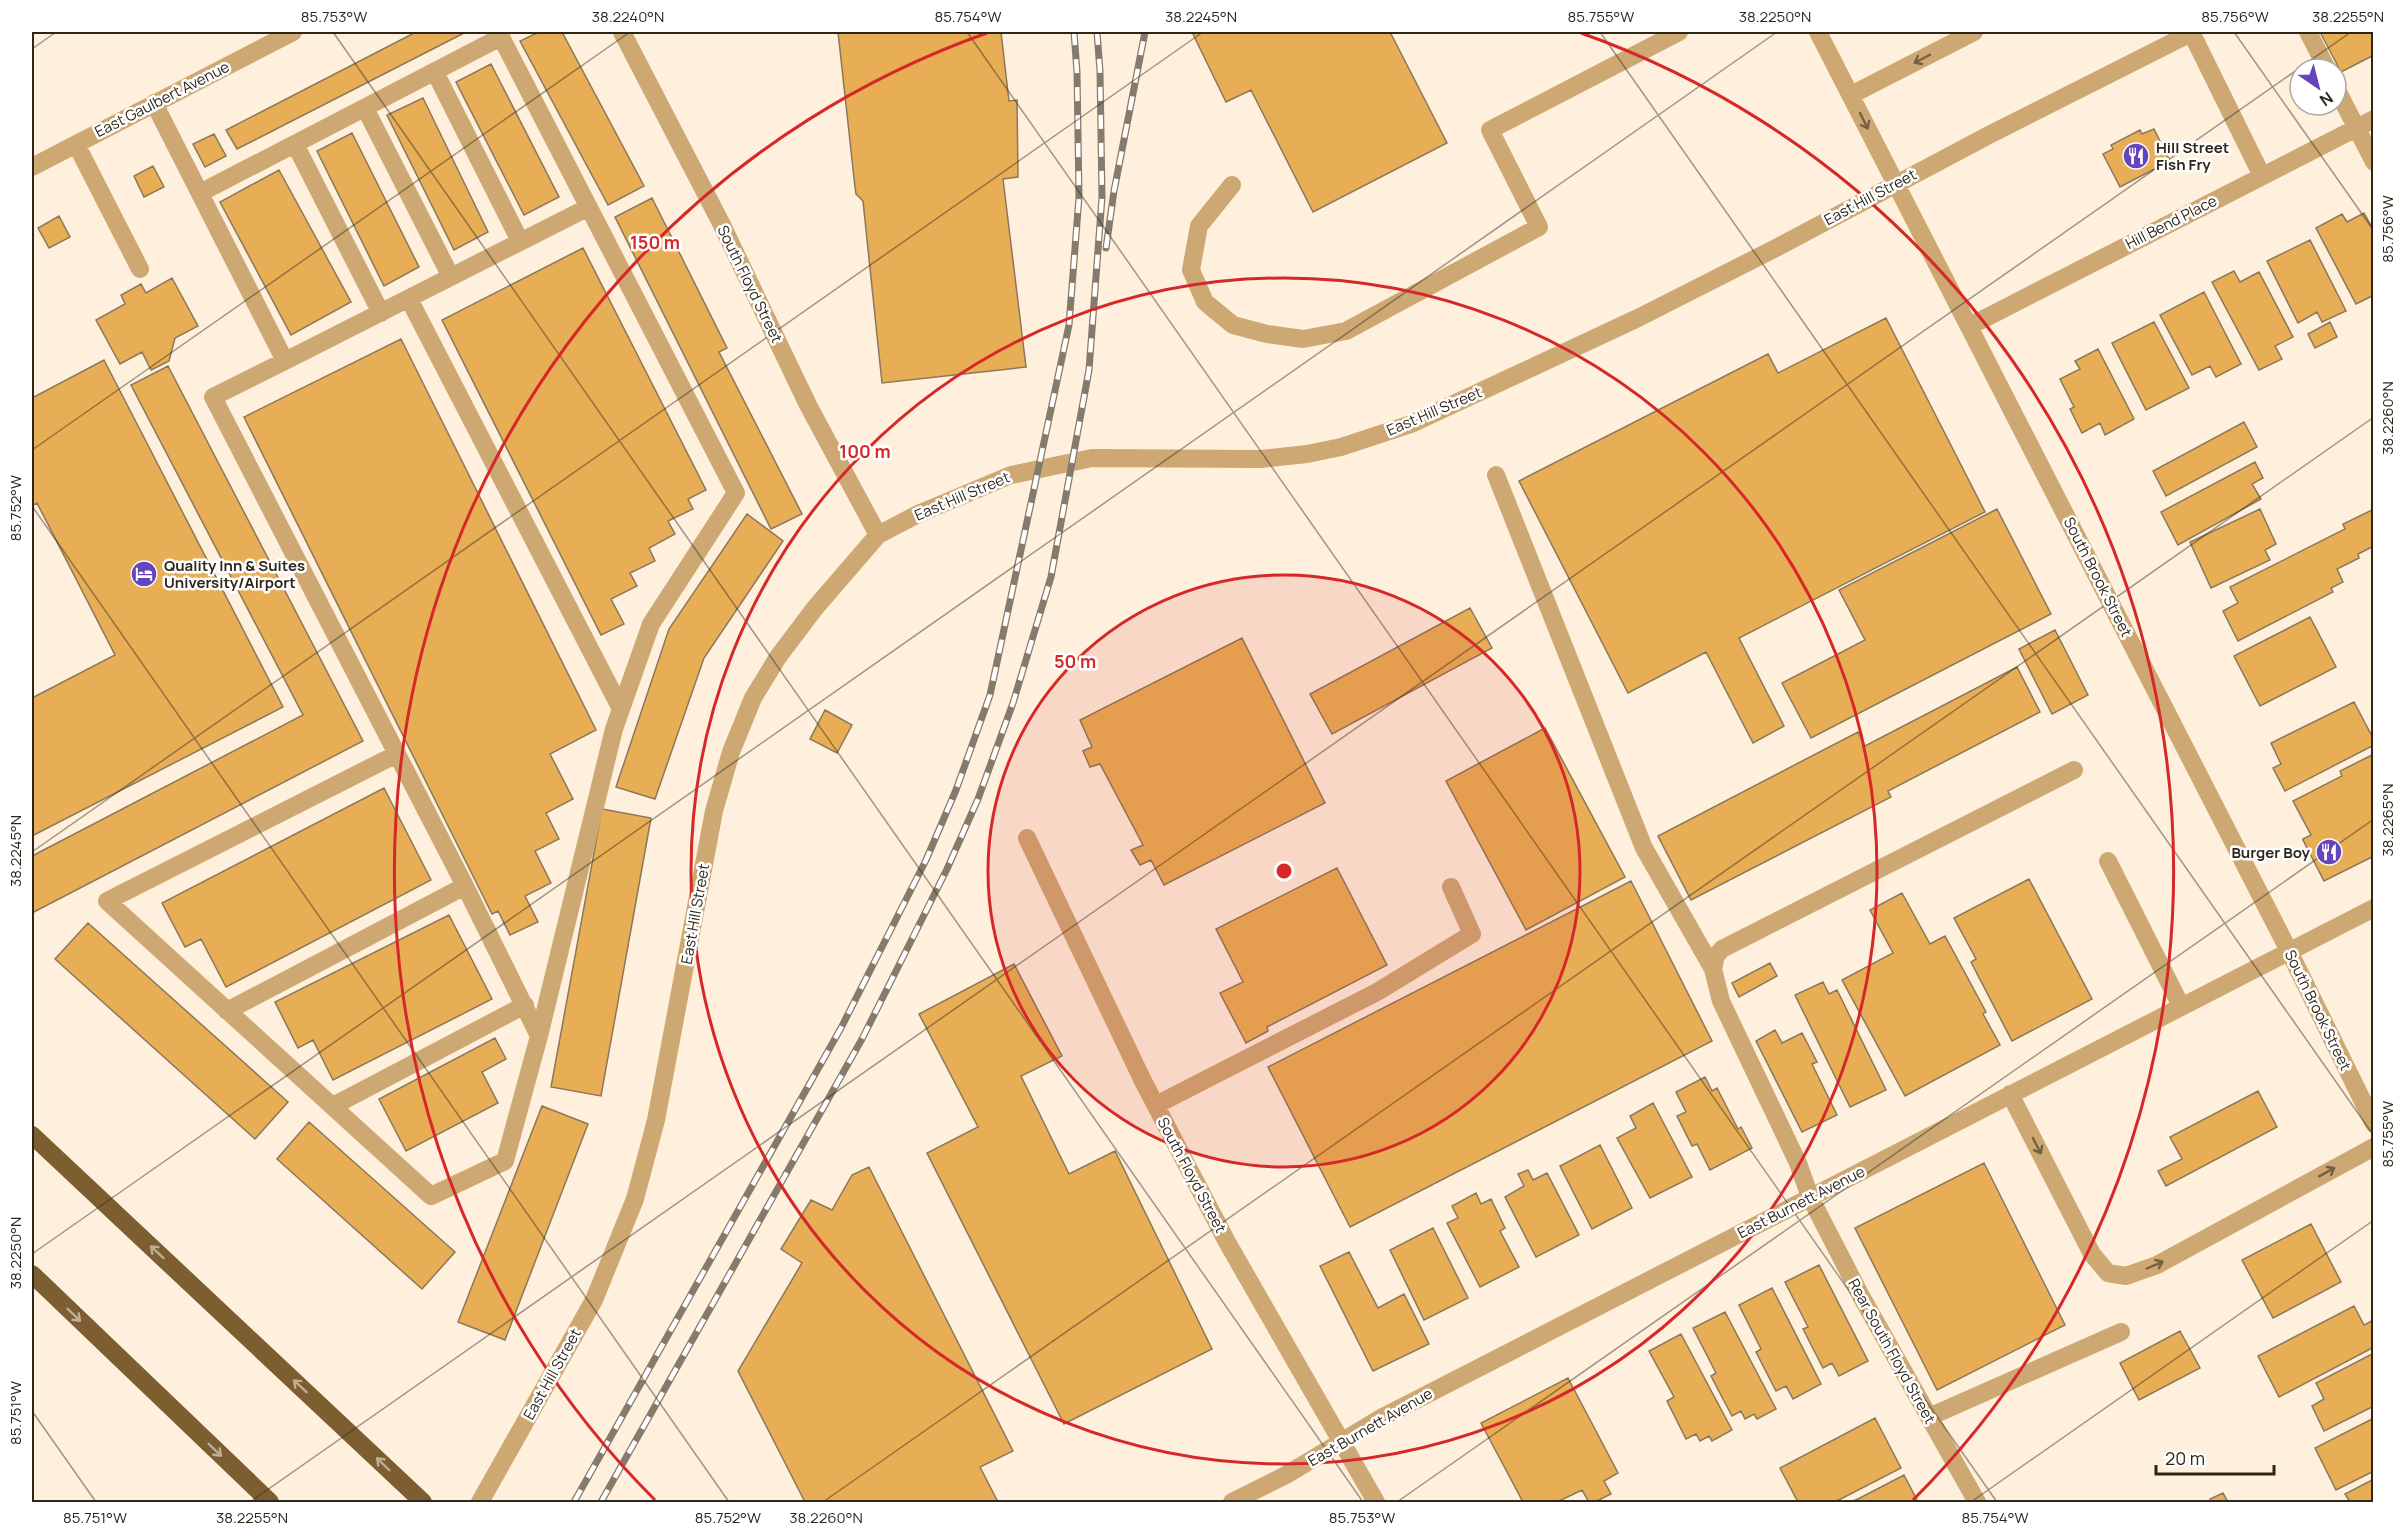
<svg xmlns="http://www.w3.org/2000/svg" width="2405" height="1534" viewBox="0 0 2405 1534" font-family="Manrope,sans-serif">
<style>
.building{fill:#e7ae56;stroke:#8c775a;stroke-width:1.5}
.lines{fill:none;stroke-linecap:round;stroke-linejoin:round}
.minor{stroke:#cda873;stroke-width:18}
.highway{stroke:#7c5e30;stroke-width:18}
.rail-casing{stroke:#867b6b;stroke-width:7}
.rail{stroke:#fff;stroke-width:4.5;stroke-dasharray:14;stroke-linecap:butt}
.oneway{stroke:#766042}
.oneway2{stroke:#beae98}
.ticks{fill:none;stroke:#2e2619;stroke-width:1.5;stroke-opacity:0.45}
.ring{fill:none;stroke:#d62828;stroke-width:3}
.labels{text-anchor:middle;dominant-baseline:central;stroke-width:5;stroke-linejoin:round;paint-order:stroke}
.street-label{font-size:15px;fill:#2e2619;stroke:#fff}
.poi-label{font-size:15px;font-weight:bold;fill:#2e2619;stroke:#fff;text-anchor:start}
.centre{fill:#d62828;stroke:#fff;stroke-width:3}
.ring-label{font-size:18px;text-anchor:middle;font-weight:bold;fill:#d62828;stroke:#fff;stroke-width:5;stroke-linejoin:round;paint-order:stroke}
.neatline{fill:none;stroke:#2e2619;stroke-width:2}
.ticks-label{font-size:15px;text-anchor:middle;fill:#2e2619}
</style>
<rect width="100%" height="100%" fill="#fef0dc"/>
<path class="building" d="M 416,32 L 466,32 L 237,149 L 226,130 Z
M 539,32 L 562,32 L 644,186 L 608,205 L 520,41 Z
M 838,32 L 1001,32 L 1009,101 L 1017,100 L 1018,177 L 1003,179 L 1026,367 L 882,383 L 863,201 L 856,194 L 855,187 Z
M 1192,32 L 1390,32 L 1447,143 L 1313,212 L 1251,90 L 1226,102 Z
M 2320,32 L 2374,32 L 2374,55 L 2341,72 Z
M 491,64 L 559,197 L 524,215 L 456,82 Z
M 423,98 L 488,232 L 454,250 L 387,115 Z
M 2154,129 L 2170,161 L 2120,187 L 2103,154 L 2113,149 L 2111,145 L 2140,130 L 2142,134 Z
M 352,133 L 419,267 L 384,286 L 317,151 Z
M 214,134 L 226,156 L 205,167 L 193,144 Z
M 153,166 L 164,187 L 144,197 L 134,176 Z
M 279,170 L 351,302 L 291,335 L 220,202 Z
M 652,198 L 727,348 L 719,352 L 802,514 L 771,529 L 615,217 Z
M 2364,213 L 2374,231 L 2374,295 L 2356,304 L 2316,228 L 2342,214 L 2347,222 Z
M 59,216 L 70,237 L 49,248 L 38,228 Z
M 2310,240 L 2346,311 L 2322,322 L 2317,312 L 2298,323 L 2267,261 Z
M 583,248 L 706,490 L 688,499 L 693,509 L 668,521 L 675,534 L 649,548 L 655,561 L 630,573 L 637,586 L 611,599 L 624,624 L 601,635 L 442,320 Z
M 2234,271 L 2240,282 L 2259,272 L 2293,337 L 2275,346 L 2282,359 L 2259,370 L 2212,282 Z
M 172,278 L 198,326 L 175,338 L 169,361 L 151,370 L 142,352 L 120,364 L 96,320 L 125,304 L 121,295 L 141,284 L 146,293 Z
M 2204,292 L 2241,364 L 2216,377 L 2210,366 L 2192,375 L 2160,315 Z
M 1886,318 L 1985,512 L 1739,638 L 1784,726 L 1753,743 L 1706,652 L 1628,693 L 1519,481 L 1768,354 L 1778,373 Z
M 2154,322 L 2189,388 L 2146,410 L 2112,343 Z
M 2330,322 L 2337,337 L 2315,348 L 2308,334 Z
M 401,339 L 596,730 L 550,754 L 573,799 L 546,813 L 559,839 L 535,851 L 551,883 L 525,896 L 538,922 L 510,935 L 498,911 L 492,914 L 244,417 Z
M 2098,349 L 2134,419 L 2105,435 L 2100,423 L 2082,433 L 2070,409 L 2074,407 L 2060,379 L 2080,369 L 2075,361 Z
M 104,360 L 283,707 L 32,836 L 32,698 L 115,655 L 37,503 L 32,506 L 32,398 Z
M 168,366 L 363,741 L 32,913 L 32,856 L 303,715 L 131,385 Z
M 2244,422 L 2257,447 L 2166,496 L 2153,471 Z
M 2255,462 L 2263,478 L 2252,484 L 2261,499 L 2178,545 L 2161,512 Z
M 1997,509 L 2051,614 L 1811,738 L 1782,683 L 1865,640 L 1839,590 Z
M 2260,509 L 2276,544 L 2265,550 L 2270,560 L 2211,588 L 2190,542 Z
M 2374,509 L 2374,546 L 2358,554 L 2359,558 L 2337,569 L 2343,582 L 2331,588 L 2333,592 L 2238,641 L 2223,611 L 2238,603 L 2230,587 L 2345,529 L 2343,524 Z
M 747,514 L 783,541 L 704,658 L 655,799 L 616,787 L 669,629 Z
M 1470,608 L 1492,648 L 1332,734 L 1310,694 Z
M 2310,617 L 2336,667 L 2260,706 L 2234,656 Z
M 2055,630 L 2088,695 L 2052,714 L 2019,649 Z
M 1242,638 L 1325,803 L 1164,885 L 1151,860 L 1140,865 L 1131,850 L 1143,845 L 1100,764 L 1090,767 L 1083,751 L 1092,747 L 1080,720 Z
M 2017,667 L 2040,712 L 1888,791 L 1891,797 L 1691,900 L 1658,836 L 1858,732 L 1865,746 Z
M 2354,702 L 2374,740 L 2374,745 L 2285,791 L 2273,768 L 2281,764 L 2271,743 Z
M 825,710 L 852,725 L 837,753 L 810,739 Z
M 1545,728 L 1625,877 L 1526,930 L 1446,781 Z
M 2374,754 L 2374,856 L 2324,881 L 2303,840 L 2303,839 L 2311,835 L 2293,801 L 2342,776 L 2340,771 Z
M 384,788 L 431,880 L 226,987 L 201,939 L 185,947 L 162,903 Z
M 602,809 L 651,818 L 601,1096 L 551,1087 Z
M 1337,868 L 1387,965 L 1267,1027 L 1268,1031 L 1246,1043 L 1220,993 L 1243,982 L 1216,929 Z
M 2029,879 L 2092,999 L 2012,1041 L 1971,962 L 1976,959 L 1954,918 Z
M 1631,881 L 1712,1041 L 1350,1227 L 1268,1067 Z
M 1902,893 L 1930,944 L 1945,936 L 1986,1012 L 1983,1014 L 2000,1045 L 1905,1096 L 1842,980 L 1893,953 L 1870,910 Z
M 449,915 L 492,999 L 333,1080 L 313,1040 L 298,1048 L 275,1002 Z
M 88,923 L 288,1102 L 255,1139 L 55,959 Z
M 1770,963 L 1777,976 L 1739,997 L 1732,983 Z
M 1014,964 L 1062,1056 L 1021,1076 L 1069,1174 L 1115,1151 L 1212,1349 L 1064,1424 L 927,1153 L 978,1127 L 919,1014 Z
M 1823,982 L 1829,994 L 1837,990 L 1886,1090 L 1850,1107 L 1795,995 Z
M 1775,1030 L 1782,1043 L 1802,1033 L 1817,1062 L 1812,1064 L 1837,1115 L 1802,1132 L 1756,1041 Z
M 495,1038 L 506,1059 L 482,1072 L 498,1103 L 406,1151 L 379,1099 Z
M 1705,1077 L 1712,1091 L 1717,1088 L 1738,1129 L 1741,1127 L 1752,1148 L 1710,1170 L 1697,1144 L 1692,1146 L 1677,1116 L 1686,1112 L 1676,1092 Z
M 2258,1091 L 2277,1127 L 2166,1186 L 2158,1171 L 2182,1159 L 2170,1137 Z
M 1653,1103 L 1692,1177 L 1650,1198 L 1617,1138 L 1636,1128 L 1630,1116 Z
M 542,1106 L 588,1124 L 505,1340 L 458,1322 Z
M 309,1122 L 455,1252 L 422,1289 L 277,1159 Z
M 1600,1145 L 1632,1208 L 1592,1229 L 1560,1166 Z
M 1984,1163 L 2065,1325 L 1937,1390 L 1855,1228 Z
M 869,1167 L 1013,1451 L 980,1467 L 998,1502 L 805,1502 L 738,1371 L 802,1263 L 781,1249 L 811,1200 L 832,1210 L 852,1175 Z
M 1528,1170 L 1533,1180 L 1547,1173 L 1579,1235 L 1536,1257 L 1505,1197 L 1524,1186 L 1518,1174 Z
M 1476,1193 L 1481,1204 L 1491,1199 L 1505,1228 L 1500,1231 L 1519,1267 L 1480,1287 L 1447,1223 L 1458,1218 L 1452,1206 Z
M 2311,1224 L 2341,1282 L 2273,1318 L 2242,1260 Z
M 1433,1228 L 1468,1298 L 1424,1320 L 1390,1250 Z
M 1349,1252 L 1378,1308 L 1404,1294 L 1429,1344 L 1373,1371 L 1320,1266 Z
M 1819,1265 L 1868,1361 L 1839,1376 L 1832,1363 L 1823,1368 L 1803,1329 L 1808,1327 L 1785,1282 Z
M 1772,1288 L 1821,1384 L 1793,1399 L 1786,1386 L 1776,1391 L 1756,1352 L 1761,1349 L 1739,1305 Z
M 2354,1306 L 2364,1325 L 2372,1321 L 2374,1323 L 2374,1347 L 2279,1397 L 2258,1356 Z
M 1725,1312 L 1776,1409 L 1757,1419 L 1754,1414 L 1745,1419 L 1741,1411 L 1732,1416 L 1711,1376 L 1716,1373 L 1693,1328 Z
M 2180,1331 L 2200,1368 L 2139,1400 L 2120,1363 Z
M 1681,1334 L 1732,1430 L 1712,1441 L 1709,1436 L 1700,1441 L 1696,1434 L 1686,1439 L 1667,1401 L 1674,1397 L 1649,1351 Z
M 2374,1353 L 2374,1406 L 2324,1431 L 2312,1406 L 2324,1399 L 2316,1383 Z
M 1568,1378 L 1618,1473 L 1604,1481 L 1611,1494 L 1595,1502 L 1589,1502 L 1582,1490 L 1557,1502 L 1523,1502 L 1481,1423 Z
M 1875,1418 L 1901,1468 L 1835,1502 L 1798,1502 L 1780,1468 Z
M 2374,1418 L 2374,1471 L 2336,1490 L 2315,1448 Z
M 1904,1475 L 1918,1502 L 1850,1502 L 1858,1499 Z
M 2374,1479 L 2374,1502 L 2350,1502 L 2345,1494 Z
M 2223,1493 L 2228,1502 L 2212,1502 L 2210,1499 Z"/>
<g class="lines">
<path class="minor" d="M 622,32 L 721,223 L 808,405 L 878,535
M 1818,32 L 2289,951 L 2374,1124
M 2191,32 L 2262,176
M 2308,32 L 2327,69
M 435,72 L 520,241
M 2336,88 L 2374,162
M 1851,95 L 1974,32
M 154,103 L 285,361 L 213,397 L 465,886 L 539,1036 L 614,729 L 651,624 L 736,493 L 501,37 L 200,193
M 365,108 L 451,277
M 76,144 L 140,269
M 295,144 L 381,313
M 32,167 L 293,32
M 1232,185 L 1199,226 L 1191,270 L 1205,302 L 1233,325 L 1267,334 L 1303,339 L 1346,331 L 1539,227 L 1490,130 L 1679,32
M 409,299 L 621,709
M 1970,326 L 2374,119
M 285,361 L 589,207
M 1496,475 L 1644,848 L 1713,969
M 397,754 L 107,901 L 431,1196 L 505,1161 L 539,1036
M 1027,838 L 1143,1081 L 1227,1242 L 1376,1502
M 2108,861 L 2181,1006
M 227,1011 L 465,886
M 2010,1094 L 2092,1254 L 2108,1273 L 2126,1276 L 2157,1265 L 2374,1147
M 1156,1105 L 1377,992 L 1472,934 L 1451,887
M 333,1106 L 525,1005
M 1929,1417 L 2121,1332
M 480,1502 L 594,1300 L 635,1199 L 656,1120 L 714,811 L 731,752 L 753,698 L 778,657 L 815,608 L 878,535 L 918,514 L 1011,475 L 1092,458 L 1260,459 L 1307,454 L 1341,447 L 1411,424 L 1638,318 L 1774,249 L 1989,135 L 2193,32
M 1232,1502 L 1286,1475 L 1381,1418 L 2374,908
M 1977,1502 L 1861,1296 L 1810,1197 L 1798,1163 L 1721,1001 L 1713,969 L 1716,956 L 1722,949 L 2074,770"/>
<path class="highway" d="M 32,1135 L 423,1502
M 32,1274 L 270,1502"/>
<defs>
<path id="rail" d="M 1106,248 L 1114,191 L 1145,32
M 574,1502 L 841,1028 L 926,860 L 956,790 L 990,695 L 1069,325 L 1079,197 L 1077,72 L 1074,32
M 601,1502 L 862,1039 L 947,869 L 978,799 L 1013,703 L 1051,577 L 1089,370 L 1102,197 L 1100,71 L 1097,32"/>
</defs>
<use href="#rail" class="rail-casing"/>
<use href="#rail" class="rail"/>
</g>
<defs><path id="oneway-shaft" d="M-6 0H5M1.5-3L5.5 0L1.5 3" fill="none" stroke-width="1.6" stroke-linecap="round" stroke-linejoin="round" transform="scale(1.5)"/></defs>
<g class="oneway">
<use href="#oneway-shaft" transform="translate(1922 59) rotate(152)"/>
<use href="#oneway-shaft" transform="translate(1864 121) rotate(64)"/>
<use href="#oneway-shaft" transform="translate(2037 1146) rotate(63)"/>
<use href="#oneway-shaft" transform="translate(2327 1172) rotate(-29)"/>
<use href="#oneway-shaft" transform="translate(2155 1265) rotate(-23)"/>
</g>
<g class="oneway2">
<use href="#oneway-shaft" transform="translate(157 1252) rotate(-137)"/>
<use href="#oneway-shaft" transform="translate(74 1315) rotate(44)"/>
<use href="#oneway-shaft" transform="translate(300 1386) rotate(-137)"/>
<use href="#oneway-shaft" transform="translate(215 1450) rotate(44)"/>
<use href="#oneway-shaft" transform="translate(383 1464) rotate(-136)"/>
</g>
<path class="ticks" d="M 333,32 L 1363,1502M 967,32 L 1997,1502M 1600,32 L 2374,1136M 2234,32 L 2374,231M 32,49 L 56,32M 32,450 L 630,32M 32,506 L 729,1502M 32,852 L 1203,32M 32,1254 L 1777,32M 32,1411 L 96,1502M 250,1502 L 2351,32M 823,1502 L 2374,417M 1397,1502 L 2374,819M 1971,1502 L 2374,1220"/>
<circle cx="1284" cy="871" r="296" fill="#d62828" fill-opacity=".12"/>
<g class="ring">
<circle cx="1284" cy="871" r="296"/>
<circle cx="1284" cy="871" r="593"/>
<path d="M655 1500A889 889 0 0 1 987 33M1581 33A889 889 0 0 1 1913 1500"/>
</g>
<defs>
<symbol id="restaurant-disc" viewBox="-11 -11 22 22"><circle r="9.5" fill="#6445bd" stroke="#fff"/><path d="M-5-6h1v4h1v-4h1v4h1v-4h1v5L-1.5 .5V6h-2V.5L-5-1ZM5-6V6H3V1.5H1.5Q1.5-4 5-6Z" fill="#fff"/></symbol>
<symbol id="hotel-disc" viewBox="-11 -11 22 22"><circle r="9.5" fill="#6445bd" stroke="#fff"/><path d="M-6-4.5h1.5V1H6V5H4.5V3h-9V5H-6ZM-4 0a1.8 1.8 0 1 1 3.6 0ZM.5 0V-2.5h3Q6-2.5 6 0Z" fill="#fff"/></symbol>
</defs>
<g fill-rule="evenodd">
<use href="#restaurant-disc" x="2121" y="141" width="30" height="30"/>
<use href="#hotel-disc" x="129" y="559" width="30" height="30"/>
<use href="#restaurant-disc" x="2314" y="837" width="30" height="30"/>
</g>
<g class="labels">
<g class="street-label">
<text transform="translate(162 99) rotate(-27)">East Gaulbert Avenue</text>
<text transform="translate(1870 197) rotate(-28)">East Hill Street</text>
<text transform="translate(2171 222) rotate(-27)">Hill Bend Place</text>
<text transform="translate(750 284) rotate(64)">South Floyd Street</text>
<text transform="translate(1434 411) rotate(-23)">East Hill Street</text>
<text transform="translate(962 496) rotate(-23)">East Hill Street</text>
<text transform="translate(2098 577) rotate(63)">South Brook Street</text>
<text transform="translate(695 914) rotate(-80)">East Hill Street</text>
<text transform="translate(2318 1010) rotate(64)">South Brook Street</text>
<text transform="translate(1192 1175) rotate(62)">South Floyd Street</text>
<text transform="translate(1801 1202) rotate(-27)">East Burnett Avenue</text>
<text transform="translate(1892 1351) rotate(61)">Rear South Floyd Street</text>
<text transform="translate(552 1374) rotate(-61)">East Hill Street</text>
<text transform="translate(1370 1427) rotate(-30)">East Burnett Avenue</text>
</g>
<g class="poi-label">
<text x="2156" y="147">Hill Street<tspan x="2156" dy="17">Fish Fry</tspan></text>
<text x="164" y="565">Quality Inn &amp; Suites<tspan x="164" dy="17">University/Airport</tspan></text>
<text x="2310" y="852" text-anchor="end">Burger Boy</text>
</g>
</g>
<circle cx="1284" cy="871" r="9" class="centre"/>
<g class="ring-label">
<text x="655" y="249">150 m</text>
<text x="865" y="458">100 m</text>
<text x="1075" y="668">50 m</text>
</g>
<rect width="2405" height="1534" fill="none" stroke="#ffffff" stroke-width="66"/>
<g transform="translate(2318 87) rotate(145)"><circle r="28" fill="#ffffff" stroke="#aba8a3" stroke-width="1.5"/>
<path d="M0-4.5L10 22L0 15L-10 22Z" fill="#6445bd"/>
<text y="-9" font-size="16" font-weight="bold" text-anchor="middle" fill="#2e2619">N</text>
</g>
<path d="M2156 1465v9h118v-9" fill="none" stroke="#2e2619" stroke-width="3"/>
<text x="2165" y="1465" font-size="18" fill="#2e2619" stroke="#ffffff" stroke-width="4.5" paint-order="stroke">20 m</text>
<rect x="33" y="33" width="2339" height="1468" class="neatline"/>
<g class="ticks-label">
<text x="334" y="22">85.753°W</text>
<text x="628" y="22">38.2240°N</text>
<text x="968" y="22">85.754°W</text>
<text x="1201" y="22">38.2245°N</text>
<text x="1601" y="22">85.755°W</text>
<text x="1775" y="22">38.2250°N</text>
<text x="2235" y="22">85.756°W</text>
<text x="2348" y="22">38.2255°N</text>
<text transform="translate(2388 229) rotate(-90)" y="5">85.756°W</text>
<text transform="translate(2388 418) rotate(-90)" y="5">38.2260°N</text>
<text transform="translate(16 508) rotate(-90)" y="5">85.752°W</text>
<text transform="translate(2388 820) rotate(-90)" y="5">38.2265°N</text>
<text transform="translate(16 851) rotate(-90)" y="5">38.2245°N</text>
<text transform="translate(2388 1134) rotate(-90)" y="5">85.755°W</text>
<text transform="translate(16 1253) rotate(-90)" y="5">38.2250°N</text>
<text transform="translate(16 1413) rotate(-90)" y="5">85.751°W</text>
<text x="95" y="1523">85.751°W</text>
<text x="252" y="1523">38.2255°N</text>
<text x="728" y="1523">85.752°W</text>
<text x="826" y="1523">38.2260°N</text>
<text x="1362" y="1523">85.753°W</text>
<text x="1995" y="1523">85.754°W</text>
</g>
</svg>
